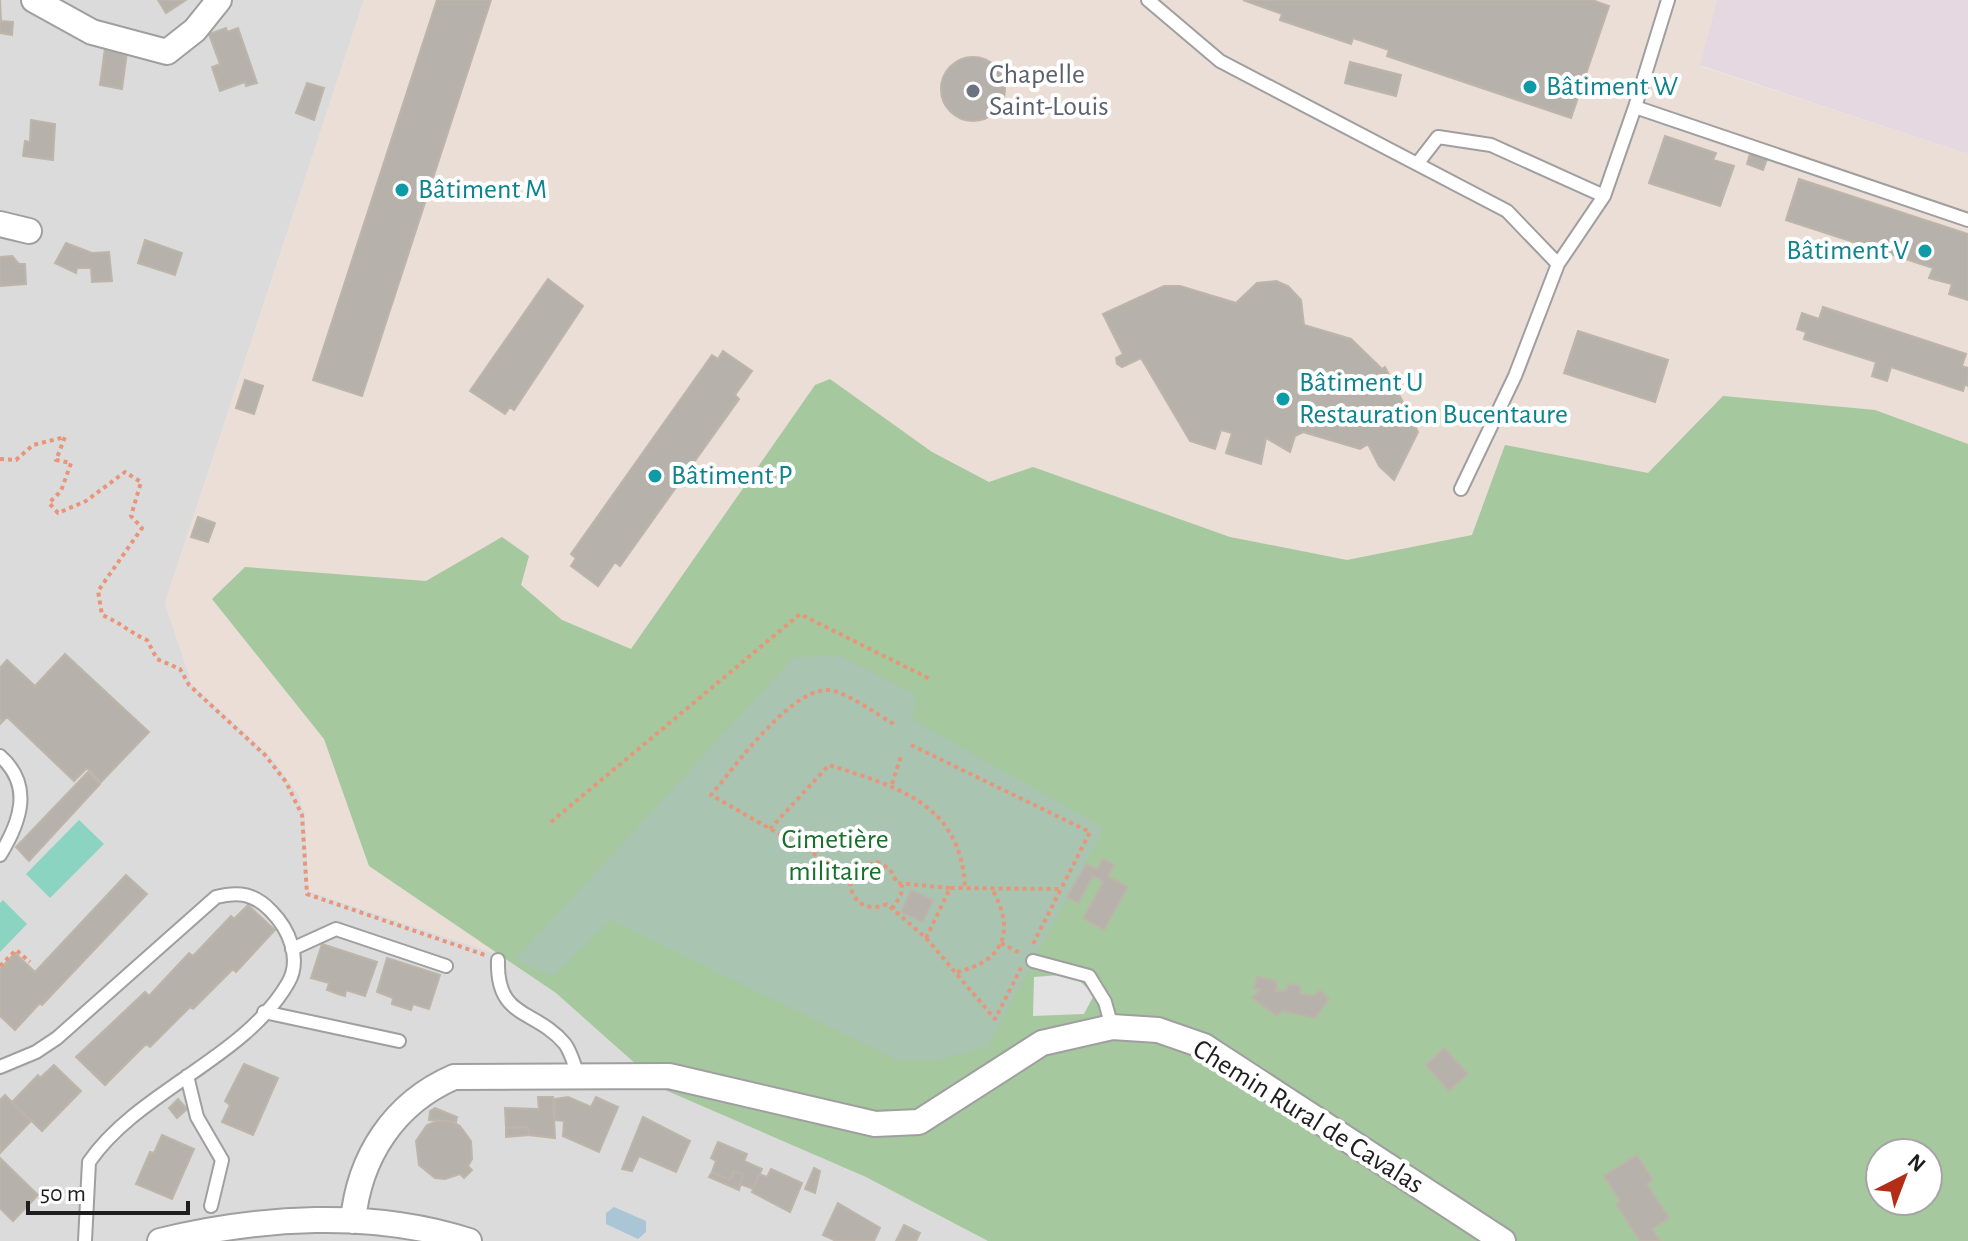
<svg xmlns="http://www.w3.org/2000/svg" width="1968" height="1241" viewBox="0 0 1968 1241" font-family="'Alegreya Sans',sans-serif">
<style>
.residential{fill:#dcdbdb}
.industrial{fill:#e6d8e1}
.military{fill:#eaded6;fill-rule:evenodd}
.forest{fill:#a5c89e;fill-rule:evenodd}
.cemetery{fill:#a9c4b1}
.pitch{fill:#8cd4c2}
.parking{fill:#e2e2e2}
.water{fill:#aac6d6}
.building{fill:#b6b2ab;stroke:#bdb5a9;stroke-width:2}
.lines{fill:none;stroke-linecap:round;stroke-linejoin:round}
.lane-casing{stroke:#9f9f9f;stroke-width:16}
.street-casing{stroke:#9f9f9f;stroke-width:28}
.path{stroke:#e9957a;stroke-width:4;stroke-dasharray:4 4;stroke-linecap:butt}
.lane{stroke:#fff;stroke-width:12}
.street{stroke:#fff;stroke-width:24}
.culture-dot{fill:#0f9aa8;stroke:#fff;stroke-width:3}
.worship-dot{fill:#6b7280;stroke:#fff;stroke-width:3}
.labels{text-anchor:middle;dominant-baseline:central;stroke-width:8;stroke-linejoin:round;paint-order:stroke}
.worship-label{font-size:28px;fill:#5b616d;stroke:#fff;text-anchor:start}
.culture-label{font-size:28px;fill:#0d838f;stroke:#fff;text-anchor:start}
.park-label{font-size:28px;fill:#186f2c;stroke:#fff}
.street-label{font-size:28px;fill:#1e1e1e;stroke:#fff}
</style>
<rect width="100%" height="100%" fill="#eeece5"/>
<path class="residential" d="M 0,0 L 364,0 L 165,603 L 192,684 L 270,755 L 299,795 L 305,814 L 309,891 L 515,960 L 1788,1241 L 0,1241 Z"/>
<path class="industrial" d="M 1717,0 L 1968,0 L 1968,154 L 1699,65 Z"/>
<path class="military" d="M 364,0 L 1717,0 L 1700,66 L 1968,154 L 1968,1241 L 515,960 L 309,891 L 305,814 L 299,795 L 270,755 L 192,684 L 165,603 ZM 1880,1153 L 1928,1153 L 1928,1201 L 1880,1201 Z"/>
<path class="forest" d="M 830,379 L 932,452 L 989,482 L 1033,467 L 1230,537 L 1347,560 L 1472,535 L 1505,445 L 1648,473 L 1723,396 L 1875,410 L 1968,444 L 1968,1241 L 988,1241 L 866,1177 L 665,1090 L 556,993 L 369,866 L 324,739 L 212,599 L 245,567 L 426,581 L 502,537 L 529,556 L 521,585 L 562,620 L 631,649 L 815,385 ZM 1880,1153 L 1928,1153 L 1928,1201 L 1880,1201 Z"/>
<path class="cemetery" d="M 841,656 L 916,695 L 913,720 L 1104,828 L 988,1046 L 937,1060 L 897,1060 L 611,920 L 553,976 L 515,960 L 794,657 Z"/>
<path class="pitch" d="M 79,820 L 104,844 L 50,898 L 26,874 Z
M 3,900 L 27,924 L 0,952 L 0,903 Z"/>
<path class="parking" d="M 1073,974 L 1094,995 L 1084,1014 L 1033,1016 L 1034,977 Z"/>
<path class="water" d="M 614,1207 L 646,1221 L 646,1232 L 638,1239 L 606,1224 L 606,1213 Z"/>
<path class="building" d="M 0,0 L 1,21 L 13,22 L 12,35 L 0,33 Z
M 158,0 L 186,0 L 166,13 Z
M 437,0 L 491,0 L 362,396 L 313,380 Z
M 1243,0 L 1592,0 L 1609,6 L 1571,118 L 1387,56 L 1389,50 L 1353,38 L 1351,44 L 1280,20 L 1282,14 Z
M 226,28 L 227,32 L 238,28 L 257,83 L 246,86 L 245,82 L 220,91 L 212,67 L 220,64 L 209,34 Z
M 105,48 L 127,52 L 122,89 L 100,85 Z
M941 89a32 32 0 1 1 64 0a32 32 0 1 1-64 0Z
M 1350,62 L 1401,75 L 1396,96 L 1345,83 Z
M 307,83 L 324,88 L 314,120 L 296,113 Z
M 31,120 L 55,124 L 53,160 L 23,156 L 25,141 L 30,142 Z
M 1665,136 L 1716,153 L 1713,160 L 1734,166 L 1720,206 L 1649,183 Z
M 1750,154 L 1767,159 L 1763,170 L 1747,164 Z
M 1799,179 L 1968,234 L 1968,300 L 1949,294 L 1952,284 L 1929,278 L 1933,268 L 1786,220 Z
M 145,240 L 182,253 L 175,275 L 138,263 Z
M 66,243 L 92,253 L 109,252 L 112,281 L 92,282 L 91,268 L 77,268 L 76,273 L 55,263 Z
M 12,256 L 19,264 L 25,264 L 26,284 L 0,286 L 0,257 Z
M 548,279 L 583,306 L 514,410 L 510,407 L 505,414 L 470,391 Z
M 1276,281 L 1288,286 L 1301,300 L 1304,325 L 1351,339 L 1382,369 L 1385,367 L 1418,432 L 1394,480 L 1379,466 L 1368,444 L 1360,449 L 1303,432 L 1295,436 L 1290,452 L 1266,438 L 1261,464 L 1226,453 L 1232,433 L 1221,430 L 1215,449 L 1190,441 L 1141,358 L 1122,367 L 1117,364 L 1116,358 L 1123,354 L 1103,314 L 1164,286 L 1180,286 L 1236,303 L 1257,283 Z
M 1823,307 L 1966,354 L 1962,366 L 1968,368 L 1968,386 L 1965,384 L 1963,391 L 1891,367 L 1887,381 L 1872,376 L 1876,362 L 1804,339 L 1806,332 L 1797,329 L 1802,313 L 1819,319 Z
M 1578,331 L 1668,360 L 1655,402 L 1564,373 Z
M 723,351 L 752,371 L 735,395 L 739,399 L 620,566 L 615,562 L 598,586 L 571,566 L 576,558 L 571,554 L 712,355 L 718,359 Z
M 245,380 L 263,386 L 254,414 L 236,408 Z
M 198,517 L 215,523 L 208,542 L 191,537 Z
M 65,654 L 149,732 L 101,782 L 87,768 L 74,781 L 7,717 L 0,724 L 0,668 L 7,660 L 35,686 Z
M 88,772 L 100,784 L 29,861 L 16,847 Z
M 1103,858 L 1114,865 L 1108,876 L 1128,887 L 1104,930 L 1083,918 L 1103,882 L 1093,876 L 1078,903 L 1067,897 L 1086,864 L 1097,869 Z
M 126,875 L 147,894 L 42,1005 L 40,1003 L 15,1030 L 0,1016 L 0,969 L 15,953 L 35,972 Z
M 911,890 L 933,900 L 923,922 L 901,912 Z
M 248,905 L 275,930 L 236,972 L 233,969 L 193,1009 L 190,1007 L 150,1047 L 146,1044 L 105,1085 L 76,1057 L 145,992 L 149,996 L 189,953 L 193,956 L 231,916 L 234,919 Z
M 322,944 L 377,962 L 365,996 L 346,990 L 345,996 L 338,994 L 327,990 L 329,983 L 311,978 Z
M 387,958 L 440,975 L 429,1009 L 413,1004 L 411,1010 L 392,1004 L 393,998 L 377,992 Z
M 1257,977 L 1277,981 L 1276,991 L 1286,991 L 1288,984 L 1300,986 L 1301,994 L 1314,996 L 1320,990 L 1329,999 L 1315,1018 L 1282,1011 L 1277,1016 L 1252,998 L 1260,990 L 1254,988 Z
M 1444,1048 L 1468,1074 L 1449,1091 L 1426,1065 Z
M 244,1064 L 278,1078 L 253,1135 L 222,1122 L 230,1105 L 225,1101 Z
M 54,1065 L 81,1091 L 42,1131 L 12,1102 L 38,1075 L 40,1078 Z
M 5,1095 L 31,1121 L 0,1153 L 0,1100 Z
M 538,1097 L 553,1097 L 555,1138 L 529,1135 L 528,1127 L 506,1128 L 505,1108 L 539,1109 Z
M 568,1097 L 591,1107 L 596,1097 L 618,1107 L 599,1152 L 563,1136 L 564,1121 L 555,1120 L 554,1099 Z
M 178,1099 L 187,1109 L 177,1118 L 169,1108 Z
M 435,1108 L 457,1117 L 456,1122 L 429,1120 L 430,1111 Z
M 643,1117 L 690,1141 L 676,1172 L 639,1156 L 632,1171 L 622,1169 Z
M 437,1121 L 451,1121 L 460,1126 L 471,1141 L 472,1159 L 468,1166 L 472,1170 L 464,1178 L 460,1174 L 445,1179 L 435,1178 L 419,1165 L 416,1141 L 427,1125 Z
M 528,1127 L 529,1135 L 506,1137 L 506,1128 Z
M 162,1135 L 194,1149 L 172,1199 L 136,1184 L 150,1152 L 154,1153 Z
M 718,1142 L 747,1154 L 744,1161 L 762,1169 L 753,1189 L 740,1184 L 743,1174 L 734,1171 L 730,1180 L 712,1172 L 716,1161 L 711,1158 Z
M 1637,1155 L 1653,1180 L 1647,1184 L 1669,1218 L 1652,1229 L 1660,1241 L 1640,1241 L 1616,1204 L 1620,1201 L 1604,1176 Z
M 0,1158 L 38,1195 L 13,1221 L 0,1208 Z
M 814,1168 L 820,1171 L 815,1193 L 805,1189 Z
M 771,1169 L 802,1183 L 790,1212 L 752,1192 L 759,1174 L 767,1177 Z
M 734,1171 L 743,1174 L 739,1190 L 709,1177 L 712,1172 L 730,1180 Z
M 838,1203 L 880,1228 L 874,1241 L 836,1241 L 823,1235 Z
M 904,1225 L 920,1233 L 916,1241 L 896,1241 Z"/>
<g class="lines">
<defs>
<path id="lane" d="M 1148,0 L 1220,61 L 1507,211 L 1558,264 L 1515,376 L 1461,489
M 1635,107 L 1668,0
M 1417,164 L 1438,137 L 1491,145 L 1604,196 L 1635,107 L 1968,220
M 1558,264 L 1604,196
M 0,756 C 33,785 21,821 0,855
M 292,949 L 336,929 L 446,966
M 498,960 C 496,1020 535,1008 565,1044 C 571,1052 574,1065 578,1074
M 1033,961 L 1089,976 L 1105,1002 L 1112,1027
M 264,1012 L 399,1041
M 0,1067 L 36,1052 L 57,1038 L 216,897 C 239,891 255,894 271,911 C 289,929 302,959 288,983 C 244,1059 139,1090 89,1162 L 85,1241
M 187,1076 L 197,1117 L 222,1160 L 211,1206"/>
<path id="street" d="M 34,0 L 92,32 L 167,52 L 195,30 L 219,0
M 0,224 L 29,231
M 353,1221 C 359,1157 394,1103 454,1077 L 669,1076 L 875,1124 L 919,1122 L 1042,1043 L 1112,1027 L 1158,1030 L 1204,1046 L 1503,1241
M 160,1241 C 259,1217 372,1209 469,1241"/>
</defs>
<use href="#lane" class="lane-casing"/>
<use href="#street" class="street-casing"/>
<path class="path" d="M 0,459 L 16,460 L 33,445 L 65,437 L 56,460 L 71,463 L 61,491 L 49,503 L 58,513 L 86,501 L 125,472 L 141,482 L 131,516 L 142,528 L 98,591 L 102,615 C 120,622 130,633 147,640 L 157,659 L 180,669 L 189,685 L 265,755 L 286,782 L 302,815 L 307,894 L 485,955
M 911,745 L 1090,832 L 1061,889
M 892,784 L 901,756
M 551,822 L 800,614 L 932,680
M 770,829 L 829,765 C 898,787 962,804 965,889
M 851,875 L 711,795 C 734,768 796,680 834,691 C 854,697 876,714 894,724
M 950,888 L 897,883 L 890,869 L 877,862 L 856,869 L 850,884 C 853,904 869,912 887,904 L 926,938 L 995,1019 L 1021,968
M 892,909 L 901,895 L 902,884
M 926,938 L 950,888 L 1061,889 L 1032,946
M 1001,943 L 1020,953
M 0,966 L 16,950 L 30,962
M 957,972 C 1004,961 1016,931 992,889"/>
<use href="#lane" class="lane"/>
<use href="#street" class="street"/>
</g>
<g class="culture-dot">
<circle cx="1530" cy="87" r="8"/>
<circle cx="402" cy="190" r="8"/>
<circle cx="1925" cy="251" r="8"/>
<circle cx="1283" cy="399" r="8"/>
<circle cx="655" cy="476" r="8"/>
</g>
<circle class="worship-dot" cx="973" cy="91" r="8"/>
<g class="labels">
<g class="worship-label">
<text x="989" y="75">Chapelle<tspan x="989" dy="32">Saint-Louis</tspan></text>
</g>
<g class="culture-label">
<text x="1546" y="87">Bâtiment W</text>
<text x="418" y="190">Bâtiment M</text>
<text x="1909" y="251" text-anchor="end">Bâtiment V</text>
<text x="1299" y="383">Bâtiment U<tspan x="1299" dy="32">Restauration Bucentaure</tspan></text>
<text x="671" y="476">Bâtiment P</text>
</g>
<g class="park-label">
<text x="835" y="840">Cimetière<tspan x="835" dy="32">militaire</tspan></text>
</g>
<g class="street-label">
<text transform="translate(1308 1117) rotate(32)">Chemin Rural de Cavalas</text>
</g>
</g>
<g transform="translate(1904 1177) rotate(42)"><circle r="38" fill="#ffffff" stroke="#a5a5a5" stroke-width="2"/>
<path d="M0-6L14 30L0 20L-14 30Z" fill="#b42d17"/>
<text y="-12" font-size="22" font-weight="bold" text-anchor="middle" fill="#1e1e1e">N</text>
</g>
<path d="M28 1201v12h160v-12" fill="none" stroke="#1e1e1e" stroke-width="4"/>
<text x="40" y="1201" font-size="24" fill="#1e1e1e" stroke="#ffffff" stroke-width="6" paint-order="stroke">50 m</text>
</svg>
